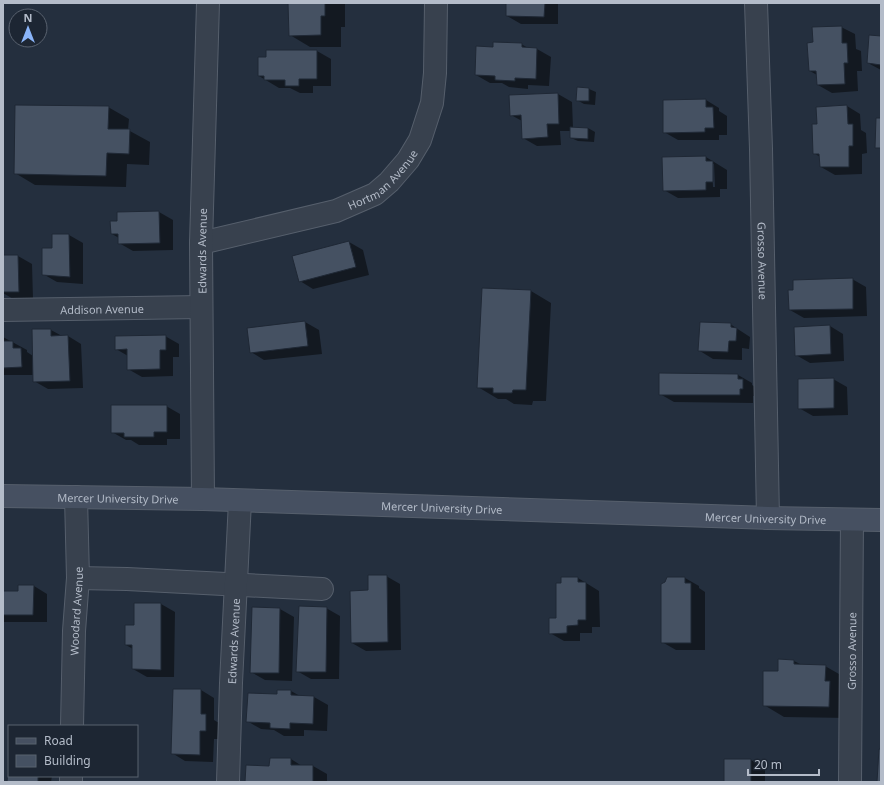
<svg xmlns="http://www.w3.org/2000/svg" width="884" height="785" viewBox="0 0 884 785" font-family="'Noto Sans',sans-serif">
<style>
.shadow{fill:#0007;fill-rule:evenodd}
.building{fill:#455162;stroke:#1f2835}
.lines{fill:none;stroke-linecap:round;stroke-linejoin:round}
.minor-casing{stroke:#565f6c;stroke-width:24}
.secondary-casing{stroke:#565f6c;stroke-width:24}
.minor{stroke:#38414e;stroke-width:22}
.secondary{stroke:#465061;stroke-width:22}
.labels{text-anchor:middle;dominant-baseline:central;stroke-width:3;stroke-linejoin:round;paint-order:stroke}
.street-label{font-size:11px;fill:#b4bcc9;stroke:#1d2633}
</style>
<rect width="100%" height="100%" fill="#242f3e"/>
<path class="shadow" d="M 289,3 L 345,3 L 345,27 L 341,27 L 341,47 L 310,47 L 290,35 Z
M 514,3 L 558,3 L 558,24 L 521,24 L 507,16 Z
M 841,27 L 855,34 L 856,49 L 861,51 L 862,71 L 857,71 L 858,91 L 832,93 L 818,85 L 817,75 L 810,71 L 814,43 Z
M 881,37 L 881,70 L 868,63 Z
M 521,44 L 528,48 L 537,49 L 551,57 L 549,86 L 528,85 L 528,89 L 509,87 L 502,83 L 490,83 L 476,75 L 494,48 Z
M 317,51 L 331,59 L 331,86 L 313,86 L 313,93 L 300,93 L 290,88 L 279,88 L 259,76 L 267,58 Z
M 578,88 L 589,89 L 596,92 L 595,105 L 584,104 L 577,100 Z
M 558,94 L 572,102 L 573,128 L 588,128 L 595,132 L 594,142 L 578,141 L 571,138 L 571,131 L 560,131 L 561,145 L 537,146 L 523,138 L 522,121 L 511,115 L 510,96 Z
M 706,100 L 719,108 L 719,111 L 727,116 L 727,135 L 719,135 L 719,140 L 678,140 L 664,132 Z
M 847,106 L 860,114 L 861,130 L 866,133 L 867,153 L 862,154 L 862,174 L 835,175 L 821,167 L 820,157 L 814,153 L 818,124 Z
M 108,107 L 129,119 L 128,130 L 150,142 L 149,165 L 127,164 L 126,187 L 35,185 L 15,173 Z
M 706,157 L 727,170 L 727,189 L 720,189 L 720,197 L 678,198 L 664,190 L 663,158 ZM 712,164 L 714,164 L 715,187 L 713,187 Z
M 159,212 L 173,220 L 173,250 L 133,251 L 119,243 L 119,238 L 112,234 L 118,222 L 118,213 Z
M 69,235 L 83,243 L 83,284 L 57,282 L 43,274 L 53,249 Z
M 349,242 L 363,250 L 369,275 L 313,289 L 300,281 Z
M 3,256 L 18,256 L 32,264 L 33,299 L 15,300 L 3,293 Z
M 852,279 L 866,287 L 867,316 L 804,318 L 790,310 Z
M 483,289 L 531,291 L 551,303 L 546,401 L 533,401 L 532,405 L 514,404 L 506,399 L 498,399 L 478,387 Z
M 305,322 L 319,330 L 322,354 L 264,360 L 251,352 L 248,329 Z
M 730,324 L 750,337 L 749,349 L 742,348 L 742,360 L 713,359 L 700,351 Z
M 830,326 L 843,334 L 844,361 L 810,363 L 796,355 Z
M 51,330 L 62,336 L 68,336 L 81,344 L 83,388 L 48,389 L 34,381 L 34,375 L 3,375 L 3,337 L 27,350 L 27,352 L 33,356 Z
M 165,336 L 179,344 L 179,357 L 173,357 L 173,376 L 142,377 L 128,369 L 128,356 L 116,349 Z
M 738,375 L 752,383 L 752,385 L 757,388 L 756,396 L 753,396 L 753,403 L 674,402 L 660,394 Z
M 833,379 L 847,387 L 848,415 L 813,416 L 799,408 Z
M 166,406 L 180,414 L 180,439 L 167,439 L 167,445 L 139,445 L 131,440 L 126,440 L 112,432 Z
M 386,576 L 400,584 L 401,650 L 366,651 L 352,643 Z
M 562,578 L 578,578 L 599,591 L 600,627 L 592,627 L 592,633 L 580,633 L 580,641 L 564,641 L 550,633 L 557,619 Z
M 685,578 L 699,586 L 699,588 L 705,592 L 705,650 L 676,650 L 662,642 Z
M 34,586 L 47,594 L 47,622 L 4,622 L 3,634 L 3,592 L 19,592 Z
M 135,604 L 161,604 L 175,612 L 174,677 L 147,677 L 133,669 L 133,649 L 126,645 L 135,626 Z
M 253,608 L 280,609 L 294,617 L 292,681 L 265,680 L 251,672 Z
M 326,608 L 340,616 L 339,679 L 311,679 L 297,671 Z
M 794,661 L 802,665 L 825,666 L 846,678 L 849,718 L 784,717 L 764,705 Z
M 201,690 L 214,698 L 214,720 L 219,723 L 219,739 L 214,739 L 213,762 L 185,761 L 172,753 Z
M 291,691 L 300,696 L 314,697 L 328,705 L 327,731 L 304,730 L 304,736 L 284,736 L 274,730 L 261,729 L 247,721 L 278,695 Z
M 291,759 L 302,766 L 313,766 L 327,774 L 327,782 L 246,782 L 270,767 Z
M 751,760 L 765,768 L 765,782 L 725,782 Z
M 9,770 L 9,776 L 52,776 L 51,782 L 8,782 Z"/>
<path class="building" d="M 288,3 L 325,3 L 325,16 L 321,16 L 321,35 L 289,36 Z
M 506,3 L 545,3 L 544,17 L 506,16 Z
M 842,26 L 842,43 L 847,43 L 848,63 L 844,63 L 845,84 L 817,85 L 816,71 L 809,71 L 807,43 L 813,42 L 812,27 Z
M 869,35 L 881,36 L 881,65 L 867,63 Z
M 493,42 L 522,43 L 522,47 L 537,48 L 536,79 L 515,78 L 515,81 L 495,80 L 495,76 L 475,75 L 476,46 L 493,47 Z
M 266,50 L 317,50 L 317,79 L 299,79 L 299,86 L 285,86 L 285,80 L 264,80 L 264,76 L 258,76 L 258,57 L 266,57 Z
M 577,87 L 589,88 L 589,101 L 576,101 Z
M 558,93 L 559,124 L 547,124 L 548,137 L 522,139 L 521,115 L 510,116 L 509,95 Z
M 706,99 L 706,107 L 713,107 L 714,128 L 705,128 L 705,132 L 663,133 L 663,100 Z
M 15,105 L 109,106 L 108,129 L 130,129 L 129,154 L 107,153 L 106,176 L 14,174 Z
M 847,105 L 848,124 L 853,124 L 853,146 L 849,146 L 849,167 L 820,167 L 819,154 L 813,154 L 812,124 L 817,124 L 816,107 Z
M 876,118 L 881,118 L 881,148 L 875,148 Z
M 570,127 L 588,128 L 588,139 L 570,138 Z
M 706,156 L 706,161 L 713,161 L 713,182 L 706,182 L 706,190 L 663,191 L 662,157 Z
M 159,211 L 160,243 L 118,244 L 118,234 L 111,234 L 110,221 L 117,221 L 117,212 Z
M 52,234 L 69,234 L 70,277 L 42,275 L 42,248 L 52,248 Z
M 349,241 L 356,267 L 299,282 L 292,256 Z
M 3,255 L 18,255 L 19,292 L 3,292 Z
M 853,278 L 853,309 L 789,310 L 788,290 L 793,290 L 793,280 Z
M 482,288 L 531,290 L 526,390 L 513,390 L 512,393 L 493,393 L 493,388 L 477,388 Z
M 305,321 L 308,346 L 250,353 L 247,328 Z
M 700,322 L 731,323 L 731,327 L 737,328 L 736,341 L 729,341 L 728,352 L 698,351 Z
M 830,325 L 831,354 L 795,356 L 794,327 Z
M 32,329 L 51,329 L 51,336 L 68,335 L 70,381 L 33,382 Z
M 166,335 L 166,350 L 160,350 L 160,369 L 127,370 L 127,349 L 115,350 L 115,336 Z
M 3,341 L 13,341 L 13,348 L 21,348 L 22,367 L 3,368 Z
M 659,373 L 738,374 L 738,379 L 743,379 L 743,389 L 740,389 L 740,395 L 659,395 Z
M 834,378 L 834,408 L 798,409 L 798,379 Z
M 111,405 L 167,405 L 167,432 L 154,432 L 154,437 L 124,437 L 124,433 L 111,433 Z
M 368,575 L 387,575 L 388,642 L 351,643 L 350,591 L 368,590 Z
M 561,577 L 578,577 L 578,582 L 586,582 L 586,620 L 578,620 L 578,625 L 567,626 L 567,633 L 549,634 L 549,618 L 556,618 L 556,583 L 561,583 Z
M 667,577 L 685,577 L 685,583 L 691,583 L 691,643 L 661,643 L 661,584 L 665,582 Z
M 18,585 L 34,585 L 33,615 L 3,615 L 3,591 L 18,591 Z
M 134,603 L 161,603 L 161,670 L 132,669 L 132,645 L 125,645 L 125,625 L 134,625 Z
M 299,606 L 327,607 L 326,672 L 296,672 Z
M 252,607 L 280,608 L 279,673 L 250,673 Z
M 778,659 L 794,660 L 794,664 L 826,665 L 825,681 L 830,681 L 829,707 L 763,706 L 763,671 L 778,671 Z
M 173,689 L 201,689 L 201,714 L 206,714 L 206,731 L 200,731 L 200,755 L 171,754 Z
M 277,690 L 291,690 L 291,695 L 314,696 L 313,724 L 290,723 L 290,729 L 270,728 L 270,723 L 246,722 L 248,693 L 277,694 Z
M 9,747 L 9,776 L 38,776 L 38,782 L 7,782 Z
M 879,749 L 881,749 L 881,782 L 877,782 Z
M 270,758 L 291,758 L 291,765 L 313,765 L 313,782 L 245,782 L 246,765 L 269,766 Z
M 724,759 L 751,759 L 751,782 L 724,782 Z"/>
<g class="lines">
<defs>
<g id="minor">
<path id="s1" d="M 756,3 L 761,149 L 768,518"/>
<path id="s2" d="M 201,243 L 336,211 L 375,194 L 389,182 L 408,160 L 420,140 L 432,103 L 435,73 L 436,3"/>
<path id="s3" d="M 3,310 L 201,307"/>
<path id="s4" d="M 203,499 L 201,243 L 208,3"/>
<path d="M 78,578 L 127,579 L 322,589"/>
<path id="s5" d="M 72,726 L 74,631 L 78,578 L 76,497"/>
<path d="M 71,782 L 71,776"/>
<path id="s6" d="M 228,782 L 231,683 L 240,501"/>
<path id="s7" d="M 850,782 L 852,520"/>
</g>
<g id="secondary">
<path id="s8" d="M 3,496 L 203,499 L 768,518 L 881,520"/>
</g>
</defs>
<use href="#minor" class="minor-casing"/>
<use href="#secondary" class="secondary-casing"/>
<use href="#minor" class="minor"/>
<use href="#secondary" class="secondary"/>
</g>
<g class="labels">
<g class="street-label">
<text stroke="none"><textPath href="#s2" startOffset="196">Hortman Avenue</textPath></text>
<text stroke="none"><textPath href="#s4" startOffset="248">Edwards Avenue</textPath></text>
<text stroke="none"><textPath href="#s1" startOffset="258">Grosso Avenue</textPath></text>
<text stroke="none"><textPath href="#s3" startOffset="99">Addison Avenue</textPath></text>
<text stroke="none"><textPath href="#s8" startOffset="115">Mercer University Drive</textPath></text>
<text stroke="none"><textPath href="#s8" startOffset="439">Mercer University Drive</textPath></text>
<text stroke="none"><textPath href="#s8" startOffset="763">Mercer University Drive</textPath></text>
<text stroke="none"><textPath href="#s5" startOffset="115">Woodard Avenue</textPath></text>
<text stroke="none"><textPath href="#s6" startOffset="141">Edwards Avenue</textPath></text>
<text stroke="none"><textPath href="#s7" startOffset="131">Grosso Avenue</textPath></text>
</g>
</g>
<rect width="884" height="785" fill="none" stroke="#b4bcc9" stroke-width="8"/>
<rect x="8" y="725" width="130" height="52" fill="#1d2633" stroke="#59626f"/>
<rect x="16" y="738" width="20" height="6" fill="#465061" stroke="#59626f"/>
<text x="44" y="745" font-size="12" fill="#b4bcc9">Road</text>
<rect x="16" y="755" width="20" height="12" fill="#455162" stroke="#59626f"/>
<text x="44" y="765" font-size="12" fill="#b4bcc9">Building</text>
<g transform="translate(28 28)"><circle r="19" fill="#1d2633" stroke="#59626f"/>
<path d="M0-3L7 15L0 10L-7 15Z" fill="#8ab4f8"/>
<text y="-6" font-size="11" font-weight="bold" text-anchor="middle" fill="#b4bcc9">N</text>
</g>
<path d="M748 769v6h71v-6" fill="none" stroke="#b4bcc9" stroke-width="2"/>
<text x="754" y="769" font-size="12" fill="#b4bcc9" stroke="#1d2633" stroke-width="3" paint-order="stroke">20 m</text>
</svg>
